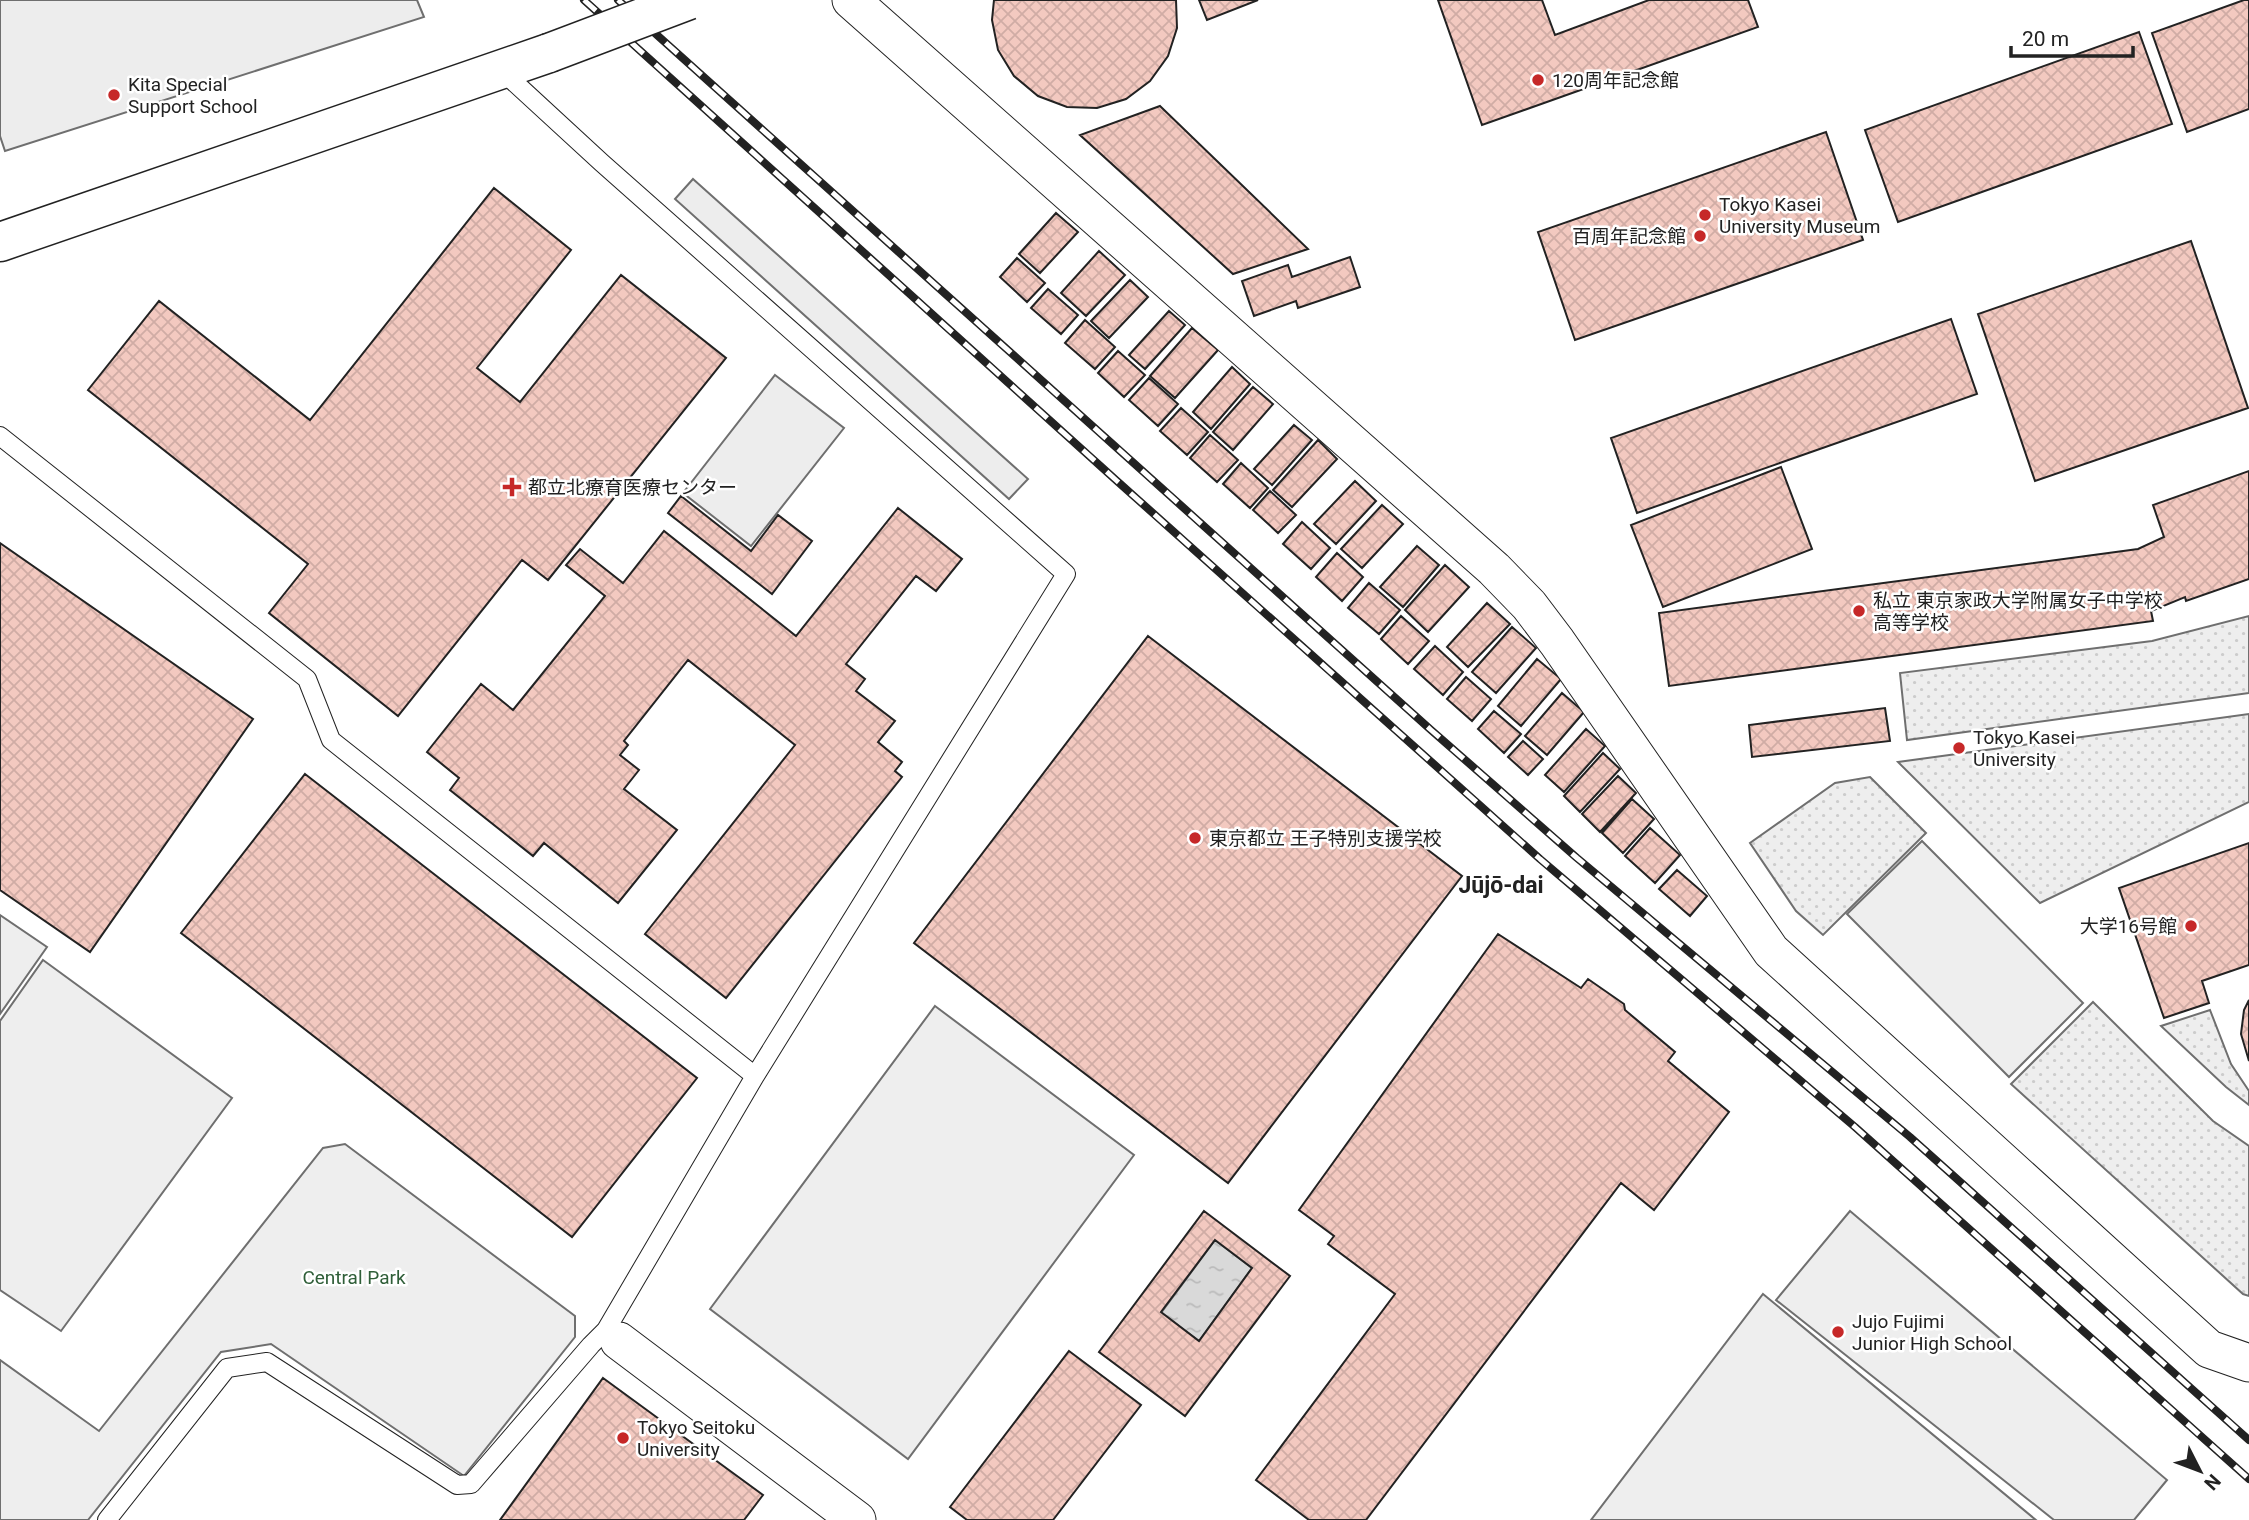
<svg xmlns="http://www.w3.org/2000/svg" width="2249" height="1520" viewBox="0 0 2249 1520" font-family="Roboto,'Noto Sans JP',sans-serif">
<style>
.grass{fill:url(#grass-dots);stroke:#6f6f6f;stroke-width:2}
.park{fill:#eee;stroke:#6f6f6f;stroke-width:2}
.parking{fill:#ededed;stroke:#6f6f6f;stroke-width:2}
.water{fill:url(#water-ripples);stroke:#6f6f6f;stroke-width:2}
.building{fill:url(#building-cross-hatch);stroke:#222;stroke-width:2;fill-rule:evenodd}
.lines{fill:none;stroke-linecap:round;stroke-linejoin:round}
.lane-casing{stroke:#222;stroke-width:20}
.street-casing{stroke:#222;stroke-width:39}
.secondary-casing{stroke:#222;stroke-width:41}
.lane{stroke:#fff;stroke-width:18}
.street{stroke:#fff;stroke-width:37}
.secondary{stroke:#fff;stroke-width:38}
.rail-casing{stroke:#222;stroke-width:8}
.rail{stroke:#fff;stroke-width:5;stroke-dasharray:16;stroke-linecap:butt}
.secondary-bridge-casing{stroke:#222;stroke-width:41;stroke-linecap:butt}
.secondary-bridge{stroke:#fff;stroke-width:38}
.poi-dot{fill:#c62828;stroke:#fff;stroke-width:2.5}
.labels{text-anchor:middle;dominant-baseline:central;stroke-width:5;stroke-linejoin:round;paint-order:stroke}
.poi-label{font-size:19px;fill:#222;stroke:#fff;text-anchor:start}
.park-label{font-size:19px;fill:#2f5e38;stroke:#fff}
.quarter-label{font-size:23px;font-weight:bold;fill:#222;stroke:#fff}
</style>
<defs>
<pattern id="grass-dots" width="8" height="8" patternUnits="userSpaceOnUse" patternTransform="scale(1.75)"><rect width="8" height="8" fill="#eee"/><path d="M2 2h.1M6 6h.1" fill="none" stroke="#ccc" stroke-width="1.8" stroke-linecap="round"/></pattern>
<pattern id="water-ripples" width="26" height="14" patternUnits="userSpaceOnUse" patternTransform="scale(1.75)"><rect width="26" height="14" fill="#d9d9d9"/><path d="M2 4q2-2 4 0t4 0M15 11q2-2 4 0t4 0" fill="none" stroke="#bababa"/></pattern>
<pattern id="building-cross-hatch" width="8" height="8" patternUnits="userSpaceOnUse" patternTransform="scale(1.75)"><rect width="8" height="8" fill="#f3c9c0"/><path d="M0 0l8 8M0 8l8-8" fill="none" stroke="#d0aca5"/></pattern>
</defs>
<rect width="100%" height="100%" fill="#fff"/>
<path class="grass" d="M 2249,616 L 2249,693 L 1907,740 L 1900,673 L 2152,641 Z
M 2249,714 L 2249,802 L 2040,903 L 1898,762 Z
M 1870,777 L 1926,833 L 1823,935 L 1796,911 L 1750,843 L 1835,783 Z
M 2093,1002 L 2213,1121 L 2249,1146 L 2249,1296 L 2243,1294 L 2011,1084 Z
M 2210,1010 L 2231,1064 L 2249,1091 L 2249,1105 L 2226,1087 L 2161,1026 Z"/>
<path class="park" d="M 1922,841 L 2083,1003 L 2009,1077 L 1847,914 Z
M 0,915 L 47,947 L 0,1014 Z
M 43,960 L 232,1098 L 61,1331 L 0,1290 L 0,1021 Z
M 935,1006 L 1134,1155 L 908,1459 L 710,1309 Z
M 345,1144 L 575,1316 L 575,1337 L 464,1476 L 271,1344 L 221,1352 L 88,1520 L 0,1520 L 0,1360 L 99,1431 L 323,1148 Z
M 1850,1211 L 2167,1480 L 2134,1520 L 2054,1520 L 1776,1300 Z
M 1763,1294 L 2036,1520 L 1591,1520 Z"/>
<path class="parking" d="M 0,0 L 417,0 L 424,17 L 5,151 L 0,136 Z
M 693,179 L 1028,479 L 1009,499 L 675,199 Z
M 775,375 L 844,428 L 751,546 L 683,493 Z"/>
<path class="water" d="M 1215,1240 L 1252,1268 L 1199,1341 L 1161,1313 Z"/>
<path class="building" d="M 994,0 L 1176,0 L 1177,28 L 1168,56 L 1150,81 L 1126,99 L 1097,108 L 1067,107 L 1038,96 L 1014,76 L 998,50 L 992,20 Z
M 1199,0 L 1258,0 L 1207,20 Z
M 1438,0 L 1542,0 L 1555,35 L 1649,0 L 1748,0 L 1758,27 L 1482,125 Z
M 2244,0 L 2249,0 L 2249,109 L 2187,132 L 2152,33 Z
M 2139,32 L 2172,124 L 1898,222 L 1865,130 Z
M 1160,106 L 1308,249 L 1233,274 L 1080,135 Z
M 1826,132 L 1863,240 L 1575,340 L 1538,232 Z
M 494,188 L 571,250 L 477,368 L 520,402 L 621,275 L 726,358 L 548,580 L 522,560 L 398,716 L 269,613 L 308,564 L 88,390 L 159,301 L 310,420 Z
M 1056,213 L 1078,232 L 1040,273 L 1019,254 Z
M 2191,241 L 2248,408 L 2035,481 L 1978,314 Z
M 1099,251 L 1125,275 L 1086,316 L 1061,293 Z
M 1350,257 L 1360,287 L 1298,308 L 1296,301 L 1254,316 L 1242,281 L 1288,265 L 1292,277 Z
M 1017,258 L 1045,283 L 1027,302 L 1000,277 Z
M 1130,280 L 1148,297 L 1109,338 L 1091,321 Z
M 1048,289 L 1078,315 L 1061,334 L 1031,308 Z
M 1169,311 L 1185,325 L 1145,369 L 1129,355 Z
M 1951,319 L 1977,394 L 1637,513 L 1611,438 Z
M 1085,320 L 1115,347 L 1095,369 L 1065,343 Z
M 1192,328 L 1218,350 L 1175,398 L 1150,376 Z
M 1118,351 L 1145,375 L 1124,397 L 1098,373 Z
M 1232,367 L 1250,384 L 1211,429 L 1193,412 Z
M 1149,378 L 1178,404 L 1158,426 L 1129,400 Z
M 1253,387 L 1273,404 L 1233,450 L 1213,432 Z
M 1181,408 L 1208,432 L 1187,455 L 1160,431 Z
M 1294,425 L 1312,440 L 1272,485 L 1254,469 Z
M 1210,435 L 1238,460 L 1217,482 L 1190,458 Z
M 1318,440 L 1337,459 L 1292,507 L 1273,490 Z
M 1241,463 L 1268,488 L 1250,508 L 1223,484 Z
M 1781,467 L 1812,549 L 1663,607 L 1631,525 Z
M 2249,471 L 2249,579 L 2186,601 L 2185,597 L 2151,611 L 2153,621 L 1669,686 L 1659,613 L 2138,549 L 2164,537 L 2153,505 Z
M 1355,481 L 1376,501 L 1336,544 L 1314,524 Z
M 1270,491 L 1296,515 L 1278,533 L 1253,510 Z
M 681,496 L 751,551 L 778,515 L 812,541 L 772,594 L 668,513 Z
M 1382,505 L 1403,524 L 1362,568 L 1341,549 Z
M 898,508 L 962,559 L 936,591 L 916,576 L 846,664 L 865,679 L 856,691 L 895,721 L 878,742 L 902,762 L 895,771 L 902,777 L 726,998 L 645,934 L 795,745 L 688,660 L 624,741 L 628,745 L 620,755 L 639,770 L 624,789 L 677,830 L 618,903 L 544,843 L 533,856 L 450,790 L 459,778 L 427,752 L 481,684 L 513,710 L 605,596 L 566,565 L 580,549 L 623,583 L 664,531 L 796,636 Z
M 1302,522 L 1330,548 L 1311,569 L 1283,544 Z
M 0,543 L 253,719 L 90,952 L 0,890 Z
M 1417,546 L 1439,565 L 1403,607 L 1380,587 Z
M 1337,553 L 1363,577 L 1342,601 L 1316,577 Z
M 1445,565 L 1469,587 L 1428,632 L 1405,610 Z
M 1369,583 L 1400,610 L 1379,634 L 1348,608 Z
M 1487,603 L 1510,624 L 1468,667 L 1447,647 Z
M 1401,616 L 1429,641 L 1408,664 L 1381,639 Z
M 1512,627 L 1536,648 L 1496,693 L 1472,672 Z
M 1148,636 L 1462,876 L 1228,1183 L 914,943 Z
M 1435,646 L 1463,672 L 1443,695 L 1414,669 Z
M 1537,659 L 1561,679 L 1521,726 L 1498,706 Z
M 1466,677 L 1491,699 L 1472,721 L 1447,699 Z
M 1562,693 L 1584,712 L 1547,755 L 1525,736 Z
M 1885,708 L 1890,741 L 1752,757 L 1749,725 Z
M 1494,711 L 1521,734 L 1504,753 L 1478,729 Z
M 1586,729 L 1605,746 L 1564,792 L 1545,775 Z
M 1523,741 L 1543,759 L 1528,775 L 1508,757 Z
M 1603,753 L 1620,769 L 1580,812 L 1564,796 Z
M 305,774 L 697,1078 L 572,1237 L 181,933 Z
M 1618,776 L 1636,793 L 1600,832 L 1582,814 Z
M 1632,799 L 1654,819 L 1623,853 L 1602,833 Z
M 1650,828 L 1680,855 L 1655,883 L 1625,856 Z
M 2249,843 L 2249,965 L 2202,981 L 2209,1003 L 2164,1018 L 2119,888 Z
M 1677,870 L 1707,896 L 1690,916 L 1659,889 Z
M 1498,934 L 1581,988 L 1588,979 L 1624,1004 L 1625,1010 L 1675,1052 L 1668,1061 L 1729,1112 L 1654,1210 L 1621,1183 L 1366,1520 L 1309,1520 L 1256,1480 L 1395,1294 L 1328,1244 L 1334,1236 L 1299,1210 Z
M 2249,1000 L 2249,1061 L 2241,1034 L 2244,1010 Z
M 1204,1211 L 1290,1276 L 1185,1416 L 1099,1352 ZM 1215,1240 L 1252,1268 L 1199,1341 L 1161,1312 Z
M 1069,1351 L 1141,1405 L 1053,1520 L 967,1520 L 950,1507 Z
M 603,1378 L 763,1495 L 744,1520 L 500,1520 Z"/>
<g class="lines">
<defs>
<path id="lane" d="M 501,70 L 602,163 L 1066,574 L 755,1076 L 606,1330 L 619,1341
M 0,436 L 307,679 L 331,740 L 755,1076
M 107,1520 L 227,1368 L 267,1362 L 457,1485 L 471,1484 L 591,1345 L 606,1330"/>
<path id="street" d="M 851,0 L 1494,569 L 1529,605 L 1557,642 L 1771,951 L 2209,1349 L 2249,1363
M 619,1341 L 857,1520"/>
<path id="secondary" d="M 0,242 L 549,53"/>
</defs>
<use href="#lane" class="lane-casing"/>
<use href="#street" class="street-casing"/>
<use href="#secondary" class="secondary-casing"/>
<use href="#lane" class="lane"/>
<use href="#street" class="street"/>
<use href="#secondary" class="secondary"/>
<defs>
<path id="rail" d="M 584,0 L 1117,481 L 1540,859 L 1855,1127 L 2249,1479
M 618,0 L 1431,730 L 1577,858 L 1910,1137 L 2249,1440"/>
</defs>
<use href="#rail" class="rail-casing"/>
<use href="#rail" class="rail"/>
<defs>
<path id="secondary-bridge" d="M 549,53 L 689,0"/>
</defs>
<use href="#secondary-bridge" class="secondary-bridge-casing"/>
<use href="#secondary-bridge" class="secondary-bridge"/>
</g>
<g class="poi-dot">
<circle cx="1538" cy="80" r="7"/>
<circle cx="114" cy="95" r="7"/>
<circle cx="1705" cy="215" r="7"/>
<circle cx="1700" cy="236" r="7"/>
<path d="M508.5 476.5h7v7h7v7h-7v7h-7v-7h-7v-7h7z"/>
<circle cx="1859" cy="611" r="7"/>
<circle cx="1959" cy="748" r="7"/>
<circle cx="1195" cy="838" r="7"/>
<circle cx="2191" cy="926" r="7"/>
<circle cx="1838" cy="1332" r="7"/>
<circle cx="623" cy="1438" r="7"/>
</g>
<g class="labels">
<g class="poi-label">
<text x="1552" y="80">120周年記念館</text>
<text x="128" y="84">Kita Special<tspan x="128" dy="22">Support School</tspan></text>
<text x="1719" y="204">Tokyo Kasei<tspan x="1719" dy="22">University Museum</tspan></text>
<text x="1686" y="236" text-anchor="end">百周年記念館</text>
<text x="528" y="487">都立北療育医療センター</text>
<text x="1873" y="600">私立 東京家政大学附属女子中学校<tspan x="1873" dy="22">高等学校</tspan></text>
<text x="1973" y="737">Tokyo Kasei<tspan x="1973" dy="22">University</tspan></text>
<text x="1209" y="838">東京都立 王子特別支援学校</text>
<text x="2177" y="926" text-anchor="end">大学16号館</text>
<text x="1852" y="1321">Jujo Fujimi<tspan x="1852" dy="22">Junior High School</tspan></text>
<text x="637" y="1427">Tokyo Seitoku<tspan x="637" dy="22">University</tspan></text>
</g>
<g class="park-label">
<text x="354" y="1277">Central Park</text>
</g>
<g class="quarter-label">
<text x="1501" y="885">Jūjō-dai</text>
</g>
</g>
<g transform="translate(2200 1471) rotate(132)" stroke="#ffffff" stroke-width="5" paint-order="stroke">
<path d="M0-5L12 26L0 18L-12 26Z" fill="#222222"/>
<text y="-10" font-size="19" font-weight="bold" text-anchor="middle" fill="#222222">N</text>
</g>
<path d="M2011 46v10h122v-10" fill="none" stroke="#222222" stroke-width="3.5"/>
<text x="2022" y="46" font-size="21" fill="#222222" stroke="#ffffff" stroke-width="5" paint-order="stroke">20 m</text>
</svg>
